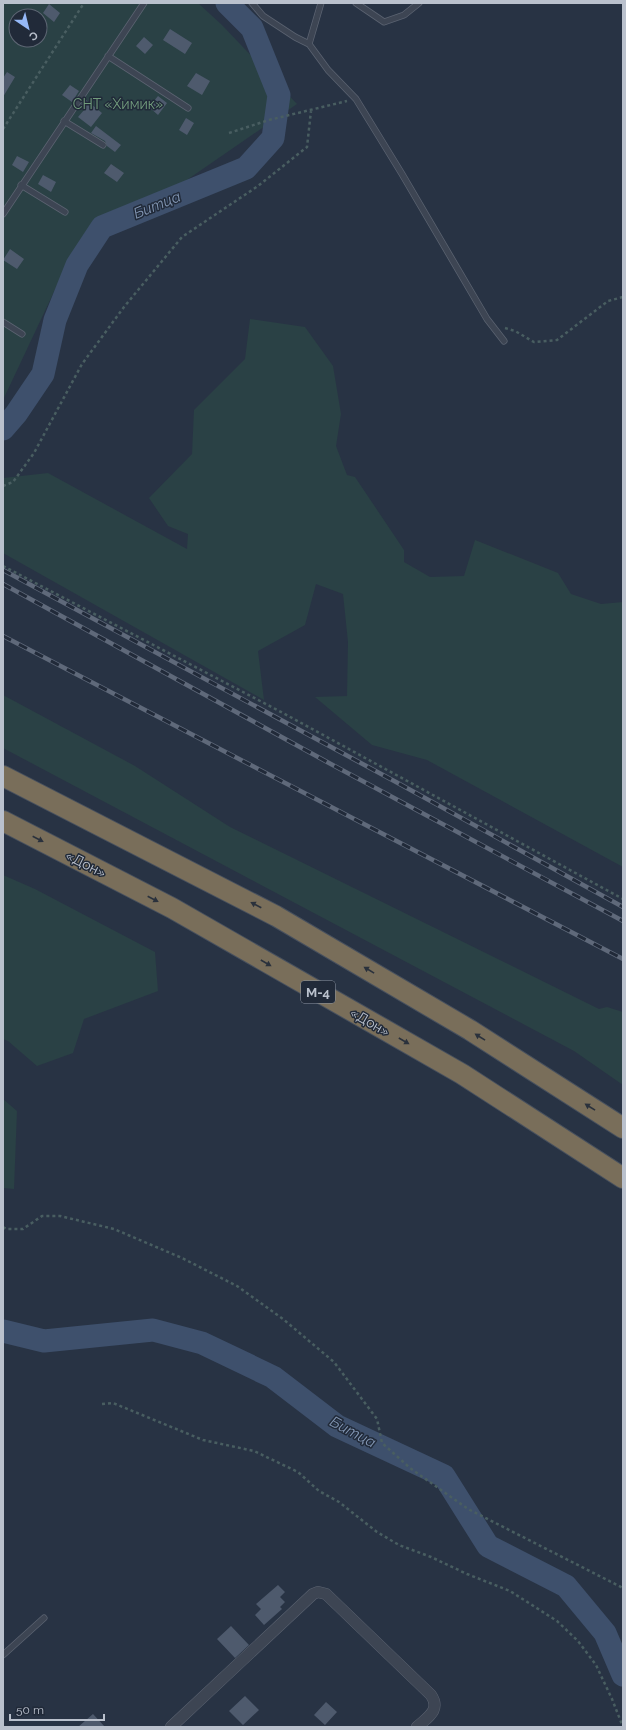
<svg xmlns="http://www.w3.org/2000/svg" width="626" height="1730" viewBox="0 0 626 1730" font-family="Raleway,sans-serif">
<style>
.green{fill:#2a4145;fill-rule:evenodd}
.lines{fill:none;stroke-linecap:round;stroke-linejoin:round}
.river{stroke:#3e506c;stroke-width:23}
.building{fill:#4e5a6d}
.lane-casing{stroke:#5b6371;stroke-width:7}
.street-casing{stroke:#5b6371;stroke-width:12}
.highway-casing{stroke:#47505e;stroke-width:22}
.path{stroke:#495e61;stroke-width:2.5;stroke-dasharray:3 3;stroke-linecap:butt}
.lane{stroke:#3d4553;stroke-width:5.5}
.street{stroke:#3d4553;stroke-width:11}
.highway{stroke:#796e5a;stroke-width:20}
.rail-casing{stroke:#5f697a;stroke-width:4.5}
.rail{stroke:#212a39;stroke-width:3;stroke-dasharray:9;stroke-linecap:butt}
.oneway{fill:#2a313c}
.labels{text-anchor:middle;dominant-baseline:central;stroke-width:3;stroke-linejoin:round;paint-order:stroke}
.shield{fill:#212a39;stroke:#8c94a1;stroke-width:1}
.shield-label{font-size:13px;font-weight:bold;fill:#bac1cd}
.park-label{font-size:14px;fill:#729d7d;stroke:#212a39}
.street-label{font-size:14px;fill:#bac1cd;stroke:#212a39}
.water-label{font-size:15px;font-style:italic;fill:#8296b3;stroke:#212a39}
</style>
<rect width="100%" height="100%" fill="#283344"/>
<path class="green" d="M 3,3 L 198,3 L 222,25 L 297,104 L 68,262 L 3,400 ZM 16,16 L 40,16 L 40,40 L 16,40 Z
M 250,319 L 305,327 L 333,366 L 341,414 L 336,446 L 347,475 L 355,477 L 404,550 L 404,562 L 430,577 L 464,576 L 475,540 L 558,573 L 571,594 L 601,604 L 623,602 L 623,867 L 427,760 L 372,745 L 315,697 L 347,696 L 348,642 L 343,594 L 316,584 L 305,625 L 258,651 L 264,700 L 3,553 L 3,478 L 48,473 L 187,549 L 188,534 L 168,526 L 149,498 L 192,454 L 194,410 L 245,359 Z
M 3,695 L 135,766 L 230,827 L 599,1009 L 607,1007 L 623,1012 L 623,1085 L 574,1051 L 3,748 Z
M 3,875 L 35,889 L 155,952 L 158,991 L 84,1019 L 73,1053 L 37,1066 L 8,1041 L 3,1039 Z
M 3,1099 L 17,1111 L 14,1189 L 3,1188 Z"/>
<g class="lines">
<path class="river" d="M 3,429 L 16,414 L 43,374 L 55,320 L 77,265 L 102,227 L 246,168 L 273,138 L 279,95 L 252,28 L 227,3
M 3,1331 L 44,1341 L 153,1330 L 202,1343 L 273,1377 L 337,1426 L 444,1476 L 488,1546 L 566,1586 L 605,1633 L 623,1675"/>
</g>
<path class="building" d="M 49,4 L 60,13 L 54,22 L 43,13 Z
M 170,29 L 192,43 L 185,54 L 163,40 Z
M 144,37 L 153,45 L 145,54 L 136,46 Z
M 7,72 L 15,77 L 3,97 L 3,78 Z
M 196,73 L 210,81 L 202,95 L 187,86 Z
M 70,85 L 79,91 L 72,102 L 62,95 Z
M 158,96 L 167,103 L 158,115 L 149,107 Z
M 85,99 L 102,113 L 91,127 L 78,117 L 84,110 L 79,107 Z
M 186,118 L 194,123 L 187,135 L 179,130 Z
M 96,126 L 121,145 L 115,152 L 107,146 L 105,141 L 91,133 Z
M 17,156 L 29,162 L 23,172 L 12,165 Z
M 111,164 L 124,173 L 117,182 L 104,173 Z
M 43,175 L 56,182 L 51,192 L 38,184 Z
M 10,249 L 24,259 L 17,269 L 3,260 Z
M 278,1585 L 285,1592 L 280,1597 L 285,1602 L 280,1607 L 282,1609 L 264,1625 L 255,1615 L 261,1609 L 256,1604 Z
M 231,1626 L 249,1645 L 235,1658 L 217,1639 Z
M 245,1696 L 259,1710 L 243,1725 L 229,1711 Z
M 326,1702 L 337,1712 L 325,1725 L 314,1715 Z
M 93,1714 L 105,1727 L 78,1727 Z"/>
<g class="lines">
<defs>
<path id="lane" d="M 252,3 L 263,16 L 295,37 L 309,44 L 328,70 L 356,99 L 402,174 L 487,319 L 504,341
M 356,3 L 384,22 L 404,15 L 419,3
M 309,44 L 321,3
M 108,56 L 188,108
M 64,121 L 103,145
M 21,185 L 65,212
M 3,214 L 144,3
M 3,322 L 22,334
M 3,1655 L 44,1618"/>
<path id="street" d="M 171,1727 L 313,1594 L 318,1592 L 326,1594 L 431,1695 C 441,1710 428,1717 417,1727"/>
<path id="highway" d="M 3,776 L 276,916 L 470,1030 L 623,1128
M 3,821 L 172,908 L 462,1074 L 623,1178"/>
</defs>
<use href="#lane" class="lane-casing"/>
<use href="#street" class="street-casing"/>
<use href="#highway" class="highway-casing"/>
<path class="path" d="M 3,129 L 84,3
M 229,133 L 269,120 L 347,101
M 505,328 L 515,331 L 534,342 L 557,340 L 608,301 L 623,297
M 3,486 L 13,482 L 34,453 L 82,364 L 124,307 L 182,237 L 258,186 L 307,147 L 311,111
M 3,566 L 283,713 L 623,899
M 3,1227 L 6,1229 L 23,1229 L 42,1216 L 60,1216 L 114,1229 L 182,1258 L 237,1286 L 283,1319 L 334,1362 L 377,1419 L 382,1443 L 410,1468 L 468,1509 L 623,1588
M 102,1404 L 113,1403 L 203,1440 L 254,1451 L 298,1472 L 319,1491 L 339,1502 L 377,1532 L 399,1545 L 431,1557 L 467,1574 L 510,1591 L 557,1621 L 578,1641 L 596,1665 L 612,1699 L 623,1727"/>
<use href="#lane" class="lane"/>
<use href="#street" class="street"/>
<use href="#highway" class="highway"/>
<defs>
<path id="rail" d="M 3,570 L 396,782 L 623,907
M 3,584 L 329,763 L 623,921
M 3,636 L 623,959"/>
</defs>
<use href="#rail" class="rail-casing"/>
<use href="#rail" class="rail"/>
</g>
<defs><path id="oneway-solid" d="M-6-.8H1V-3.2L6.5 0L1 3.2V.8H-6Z"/></defs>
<g class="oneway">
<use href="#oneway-solid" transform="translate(38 839) rotate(27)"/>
<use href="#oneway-solid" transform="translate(153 899) rotate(27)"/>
<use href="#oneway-solid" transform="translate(256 905) rotate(-152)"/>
<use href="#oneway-solid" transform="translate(266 963) rotate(30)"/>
<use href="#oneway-solid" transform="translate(369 970) rotate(-149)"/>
<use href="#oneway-solid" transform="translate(480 1037) rotate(-148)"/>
<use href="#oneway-solid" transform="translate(404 1041) rotate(30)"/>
<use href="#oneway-solid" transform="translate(590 1107) rotate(-148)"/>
</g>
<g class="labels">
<rect class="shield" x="301" y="981" width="34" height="22" rx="3"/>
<g class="shield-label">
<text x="318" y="992">М-4</text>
</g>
<g class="park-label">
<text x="118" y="104">СНТ «Химик»</text>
</g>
<g class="street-label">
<text transform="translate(86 864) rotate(27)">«Дон»</text>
<text transform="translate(370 1022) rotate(30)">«Дон»</text>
</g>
<g class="water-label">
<text transform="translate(157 205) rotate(-22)">Битца</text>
<text transform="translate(353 1432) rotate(28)">Битца</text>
</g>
</g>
<rect width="626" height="1730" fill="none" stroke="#bac1cd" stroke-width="8"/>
<g transform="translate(28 28) rotate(145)"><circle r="19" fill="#212a39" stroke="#5e6674"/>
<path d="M0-3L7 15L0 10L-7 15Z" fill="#95b8f7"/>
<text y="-6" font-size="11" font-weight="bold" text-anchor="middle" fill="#bac1cd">С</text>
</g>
<path d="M10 1714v6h94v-6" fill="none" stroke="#bac1cd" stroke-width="2"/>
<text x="16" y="1714" font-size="12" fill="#bac1cd" stroke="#212a39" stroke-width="3" paint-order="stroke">50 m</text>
</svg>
